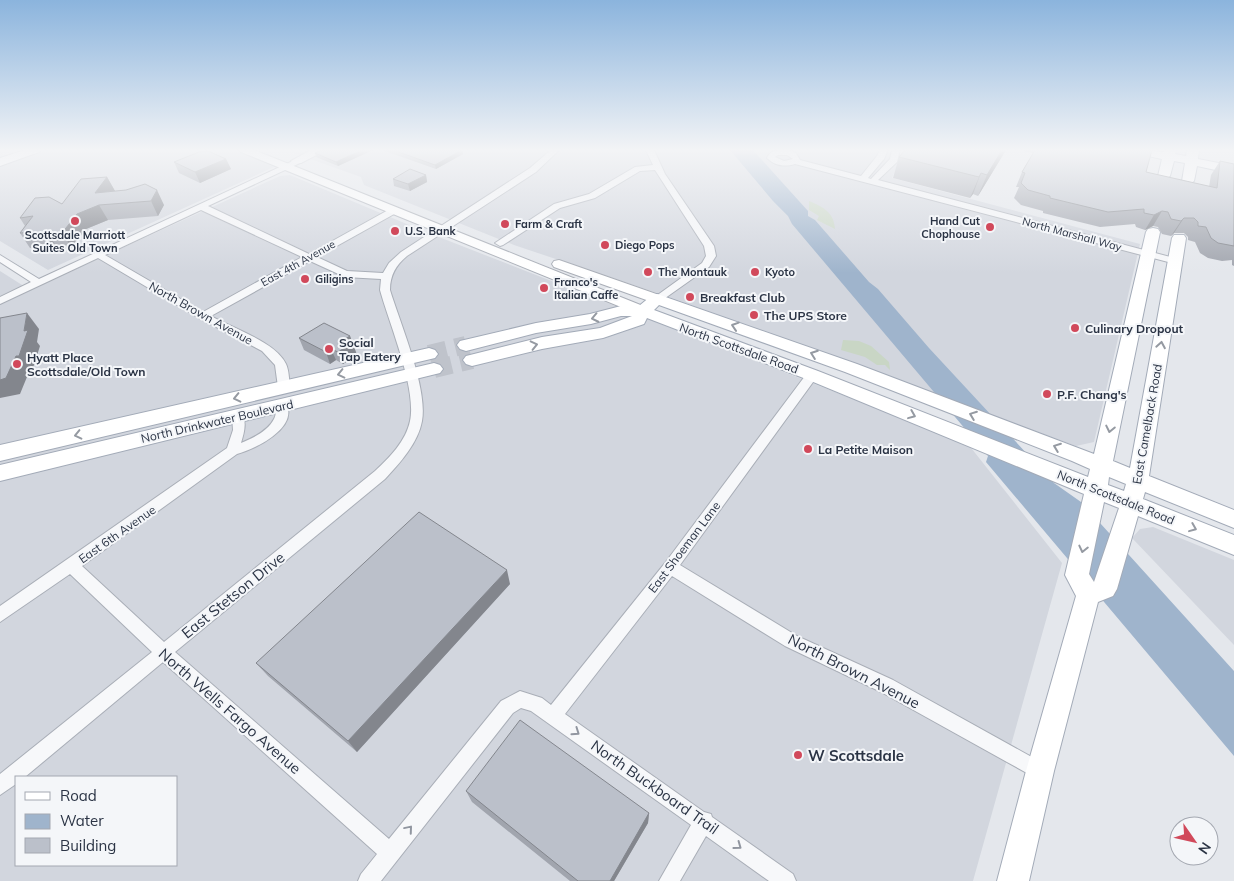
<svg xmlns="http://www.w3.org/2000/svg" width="1234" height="881" viewBox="0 0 1234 881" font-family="Mulish,sans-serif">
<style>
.built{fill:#d2d6de;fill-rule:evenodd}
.green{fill:#c9d6c5}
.water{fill:#9fb4cc}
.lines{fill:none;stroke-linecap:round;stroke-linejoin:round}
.primary-tunnel{stroke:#bfc3cb;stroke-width:18;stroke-dasharray:18 9;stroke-linecap:butt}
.street-casing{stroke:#a9aeb7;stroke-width:2}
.secondary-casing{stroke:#a9aeb7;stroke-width:2}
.primary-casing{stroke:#a3abb8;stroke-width:2}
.street{fill:#f7f8fa;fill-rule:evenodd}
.secondary{fill:#fff;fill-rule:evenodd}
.primary{fill:#fff;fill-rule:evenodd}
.wall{fill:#a1a5ae}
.shaded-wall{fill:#83868d}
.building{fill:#bbc0ca;stroke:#83868d}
.oneway{stroke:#959aa2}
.oneway2{stroke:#9196a0}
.poi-dot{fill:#d1495b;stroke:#f4f6f9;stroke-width:2}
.labels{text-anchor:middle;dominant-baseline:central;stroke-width:4;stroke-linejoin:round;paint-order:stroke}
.far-poi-label{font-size:11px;font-weight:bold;fill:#2b3445;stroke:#f4f6f9;text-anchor:start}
.far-street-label{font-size:11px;fill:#2b3445;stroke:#f4f6f9}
.poi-label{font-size:12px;font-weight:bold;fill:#2b3445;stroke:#f4f6f9;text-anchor:start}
.street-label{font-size:12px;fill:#2b3445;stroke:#f4f6f9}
.near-street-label{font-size:15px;fill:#2b3445;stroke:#f4f6f9}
.near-poi-label{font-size:15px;font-weight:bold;fill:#2b3445;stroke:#f4f6f9;text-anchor:start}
</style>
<rect width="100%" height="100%" fill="#e4e7ec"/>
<path class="built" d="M 45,150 L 236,150 L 274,167 L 48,270 L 0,241 L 0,166 Z
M 285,150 L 898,150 L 901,157 L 892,178 L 1140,244 L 1094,442 L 1076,446 L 672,298 L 514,245 L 364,185 L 361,177 Z
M 290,175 L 421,230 L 968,444 L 1062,563 L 973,881 L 0,881 L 0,271 L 30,290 L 280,176 ZM 16,777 L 176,777 L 176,865 L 16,865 Z
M 1153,527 L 1234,560 L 1234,645 L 1132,538 L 1140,529 Z"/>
<path class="green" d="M 809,201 C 823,207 834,212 835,229 L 817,220 L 819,216 L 809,210 Z
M 843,340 L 859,341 L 871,346 L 889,362 L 890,370 L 885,365 L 877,365 L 865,357 L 841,350 Z"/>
<path class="water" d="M 730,150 L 753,150 L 808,211 L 808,216 L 815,220 L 869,282 L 878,289 L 929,348 L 1054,483 L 1081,502 L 1234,671 L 1234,756 L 986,462 L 988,456 L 792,224 L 788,216 L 773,201 Z"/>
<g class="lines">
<path class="primary-tunnel" d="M 429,354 L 466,345
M 434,369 L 472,360"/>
<defs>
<path id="street" d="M 551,150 L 559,150 L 536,172 L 407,256 C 396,265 390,275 390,290 C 400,323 428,388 422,421 C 418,443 400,463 385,479 L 175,652 L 389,839 L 501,701 L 520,691 L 542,698 L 551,705 L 665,563 L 808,372 L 816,372 L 818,375 L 816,378 L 680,565 L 797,636 L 893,680 L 1046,765 L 1049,771 L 1046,777 L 1040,780 L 1034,777 L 881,692 L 785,646 L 672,576 L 565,714 L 704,812 L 711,814 L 712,817 L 793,874 L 796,881 L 769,881 L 706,836 L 680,881 L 659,881 L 691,825 L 531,711 L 521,708 L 513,713 L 381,881 L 358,881 L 361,874 L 377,854 L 163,662 L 25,777 L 16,777 L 16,784 L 0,795 L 0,774 L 152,652 L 70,574 L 0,622 L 0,606 L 227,448 L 233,430 L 232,416 L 234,413 L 242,413 C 247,423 244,433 241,443 C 253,438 268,431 274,419 C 277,414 275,408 278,403 L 286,403 C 299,428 255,449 237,454 L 82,566 L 164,642 L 375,471 C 389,458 406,441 410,421 C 417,389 389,323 380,290 L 381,279 L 345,277 L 310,261 L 211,316 C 232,328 276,342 286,364 C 289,370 289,380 290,387 L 284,391 L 278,387 L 275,365 L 262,351 L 199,318 L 98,258 L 0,304 L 0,297 L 31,282 L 0,262 L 0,255 L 39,279 L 297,159 L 300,159 L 300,163 L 208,206 L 309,254 L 390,209 L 396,209 L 396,213 L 317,257 L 347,271 L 383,273 L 389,263 L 401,252 L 530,168 ZM 201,210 L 302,257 L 203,312 L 105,255 Z
M 646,150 L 654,150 L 665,174 L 714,246 L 716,256 L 709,267 L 661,301 L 653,301 L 652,299 L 702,263 L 706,256 L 704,246 L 655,170 L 640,171 L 595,198 L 560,208 L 503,245 L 500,246 L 495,243 L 554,204 L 589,194 L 635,167 L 653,165 Z
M 788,150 L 796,153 L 800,160 L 861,176 L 877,156 L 880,150 L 888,150 L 884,159 L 868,178 L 871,179 L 890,159 L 892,150 L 900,150 L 897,162 L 878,180 L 1178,259 L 1180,261 L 1175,264 L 1172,263 L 795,164 C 785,167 775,166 767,158 C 770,150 780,149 788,150 ZM 778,155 L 787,155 L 793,159 L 784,161 L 775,157 Z"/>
<path id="secondary" d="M 25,150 L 41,150 L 39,152 L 0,166 L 0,158 Z
M 239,150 L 254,150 L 648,308 L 651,311 L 648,314 L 638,314 L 241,152 Z
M 311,150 L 326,150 L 301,163 L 293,163 L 291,161 Z
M 559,260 L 662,296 L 665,299 L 662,302 L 652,302 L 554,267 L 552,264 L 554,261 Z"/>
<path id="primary" d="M 1132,150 L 1164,152 L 1164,150 L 1176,150 L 1175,154 L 1186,156 L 1187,150 L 1199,150 L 1198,159 L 1234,166 L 1234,174 L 1197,166 L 1194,181 L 1188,185 L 1182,181 L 1185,163 L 1174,161 L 1170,176 L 1164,180 L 1158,176 L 1162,159 L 1134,153 Z
M 1153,228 L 1158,229 L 1160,232 L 1113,461 L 1130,468 L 1172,238 L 1174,235 L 1184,235 L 1186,238 L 1149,476 L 1234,510 L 1234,528 L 1145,492 L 1143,499 L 1234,535 L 1234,555 L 1138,516 L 1117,589 L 1113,596 L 1098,602 L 1054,771 L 1029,881 L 997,881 L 1026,771 L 1076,596 L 1065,575 L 1084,494 L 806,379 L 647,318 L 644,324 L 603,338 L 542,349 L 472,366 L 466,364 L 463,360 L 466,356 L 542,337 L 600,328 L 632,316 L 621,316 L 591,324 L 536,333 L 466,351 L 460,349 L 457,345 L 460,341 L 536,323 L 590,314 L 621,306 L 639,306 L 651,296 L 657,294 L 857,364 L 1094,454 L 1146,232 L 1148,229 ZM 659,305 L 845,372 L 1072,461 L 1090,469 L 1088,477 L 818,371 L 654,310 ZM 1109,477 L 1126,484 L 1124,491 L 1108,485 ZM 1104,502 L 1119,508 L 1094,582 L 1089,574 Z
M 429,348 L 435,350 L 438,354 L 435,358 L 0,461 L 0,445 Z
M 434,363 L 440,365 L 443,369 L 440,373 L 0,481 L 0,465 Z"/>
</defs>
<use href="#street" class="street-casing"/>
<use href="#secondary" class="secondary-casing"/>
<use href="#primary" class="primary-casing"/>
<use href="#street" class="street"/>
<use href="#secondary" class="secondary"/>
<use href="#primary" class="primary"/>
</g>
<path class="wall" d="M 321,150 L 373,150 L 338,166 L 316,157 L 315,153 Z
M 382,150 L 462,150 L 463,154 L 436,169 Z
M 905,150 L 1006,150 L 978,196 L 973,194 L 970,198 L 893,178 L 899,157 Z
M 1024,150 L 1152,150 L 1146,172 L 1209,187 L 1211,175 L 1220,161 L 1234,164 L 1234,266 L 1232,265 L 1232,260 L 1222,261 L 1208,258 L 1200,253 L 1195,242 L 1188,240 L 1188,237 L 1184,233 L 1174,233 L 1171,236 L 1162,234 L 1158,227 L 1153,226 L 1145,230 L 1136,227 L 1135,224 L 1100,227 L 1043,213 L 1043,211 L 1021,205 L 1014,198 L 1019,187 L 1016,187 L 1022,172 L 1033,153 L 1023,151 Z
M 226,159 L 231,169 L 200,183 L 179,173 L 174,162 Z
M 426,175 L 427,182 L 410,191 L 394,186 L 393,179 Z
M 107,177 L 115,191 L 164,205 L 158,216 L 108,220 L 86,229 L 72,248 L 58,249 L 56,252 L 41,253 L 37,247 L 30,248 L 20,233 L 25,226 L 20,218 L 62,204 Z
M 350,336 L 357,355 L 343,364 L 336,360 L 330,364 L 304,350 L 299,338 Z
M 510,584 L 357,752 L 268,676 L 256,663 Z
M 466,791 L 649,813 L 648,823 L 614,881 L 570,881 L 472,802 Z"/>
<path class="shaded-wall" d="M 362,150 L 373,150 L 338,166 L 336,162 Z
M 462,150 L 463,154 L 436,169 L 435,165 Z
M 1002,150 L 1006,150 L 978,196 L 987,175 Z
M 226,159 L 231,169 L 200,183 L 195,172 Z
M 981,173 L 973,194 L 970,198 L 979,177 Z
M 426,175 L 427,182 L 410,191 L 408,184 Z
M 107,177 L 115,191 L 95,193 Z
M 157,190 L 164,205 L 158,216 L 151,201 Z
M 99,205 L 108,220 L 86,229 L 72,248 L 62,233 L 77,214 Z
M 1162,211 L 1153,226 L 1145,230 L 1154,215 Z
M 1184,218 L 1174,233 L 1171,236 L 1181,221 Z
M 48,234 L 58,249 L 56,252 L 46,237 Z
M 27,313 L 39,329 L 37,342 L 40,346 L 32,371 L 29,372 L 20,394 L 0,398 L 0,380 L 24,331 Z
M 350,336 L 357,355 L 343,364 L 338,352 L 345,339 Z
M 331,349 L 336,360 L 330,364 L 326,352 Z
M 507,570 L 510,584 L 357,752 L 348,741 Z
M 649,813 L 648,823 L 614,881 L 610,881 Z"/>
<path class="building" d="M 321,150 L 362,150 L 336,162 L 315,153 Z
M 393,150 L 462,150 L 435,165 Z
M 905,150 L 1002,150 L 987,175 L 981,173 L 979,177 L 899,157 Z
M 1035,150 L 1152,150 L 1146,172 L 1217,188 L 1220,161 L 1234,164 L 1234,246 L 1218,243 L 1211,238 L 1206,227 L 1198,226 L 1198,222 L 1194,218 L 1184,218 L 1181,221 L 1171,219 L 1168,212 L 1162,211 L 1154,215 L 1144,213 L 1144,209 L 1108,212 L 1050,198 L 1050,196 L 1028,190 L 1021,183 L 1025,173 L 1022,172 Z
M 208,151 L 226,159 L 195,172 L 174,162 L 199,152 Z
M 410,169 L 426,175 L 408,184 L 393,179 Z
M 107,177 L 95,193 L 126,190 L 145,184 L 157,190 L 151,201 L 99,205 L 77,214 L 62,233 L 48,234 L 46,237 L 30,238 L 35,232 L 20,233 L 33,216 L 20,218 L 35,198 L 49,197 L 62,204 L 81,179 Z
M 27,313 L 24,331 L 28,330 L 19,356 L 16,356 L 6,378 L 0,380 L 0,318 Z
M 324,323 L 350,336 L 345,339 L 353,343 L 338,352 L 331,349 L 326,352 L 299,338 Z
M 419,512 L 507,570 L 348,741 L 256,663 Z
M 520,720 L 649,813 L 610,881 L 578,881 L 466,791 Z"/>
<defs><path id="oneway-chevron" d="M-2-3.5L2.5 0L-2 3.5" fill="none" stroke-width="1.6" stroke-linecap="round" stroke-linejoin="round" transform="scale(1.25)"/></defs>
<g class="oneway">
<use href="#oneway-chevron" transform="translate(595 318) rotate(168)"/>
<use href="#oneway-chevron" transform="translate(735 326) rotate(-162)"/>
<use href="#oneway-chevron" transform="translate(534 345) rotate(-13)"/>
<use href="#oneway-chevron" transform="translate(1161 345) rotate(-80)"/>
<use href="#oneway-chevron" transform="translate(814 354) rotate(-160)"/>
<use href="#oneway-chevron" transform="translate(341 374) rotate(167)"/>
<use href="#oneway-chevron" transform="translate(237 398) rotate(167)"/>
<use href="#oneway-chevron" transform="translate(912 415) rotate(22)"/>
<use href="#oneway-chevron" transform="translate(973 415) rotate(-159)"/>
<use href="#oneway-chevron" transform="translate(1110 429) rotate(102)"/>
<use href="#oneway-chevron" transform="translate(78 435) rotate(167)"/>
<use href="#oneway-chevron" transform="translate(1057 447) rotate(-159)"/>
<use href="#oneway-chevron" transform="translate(1193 528) rotate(22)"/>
<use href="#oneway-chevron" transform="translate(1083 549) rotate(103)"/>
</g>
<g class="oneway2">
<use href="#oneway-chevron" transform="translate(576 732) rotate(35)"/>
<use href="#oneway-chevron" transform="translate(409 829) rotate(-50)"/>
<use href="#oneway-chevron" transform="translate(738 846) rotate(36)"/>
</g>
<linearGradient id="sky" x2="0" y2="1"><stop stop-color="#8bb4dd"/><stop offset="0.55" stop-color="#f3f4f6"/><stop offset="1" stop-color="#f3f4f6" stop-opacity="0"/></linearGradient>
<rect width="1234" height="273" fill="url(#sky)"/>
<g class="poi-dot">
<circle cx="75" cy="221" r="5"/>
<circle cx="505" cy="224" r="5"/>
<circle cx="990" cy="227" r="5"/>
<circle cx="395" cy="231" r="5"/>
<circle cx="605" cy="245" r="5"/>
<circle cx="648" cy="272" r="5"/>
<circle cx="755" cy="272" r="5"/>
<circle cx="305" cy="279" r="5"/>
<circle cx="544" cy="288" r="5"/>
<circle cx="690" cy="297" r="5"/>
<circle cx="754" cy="315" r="5"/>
<circle cx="1075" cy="328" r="5"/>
<circle cx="329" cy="349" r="5"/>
<circle cx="17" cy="364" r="5"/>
<circle cx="1047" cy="394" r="5"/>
<circle cx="808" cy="449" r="5"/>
<circle cx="798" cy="755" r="5"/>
</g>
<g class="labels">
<g class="far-poi-label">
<text x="980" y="221" text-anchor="end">Hand Cut<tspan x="980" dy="13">Chophouse</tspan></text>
<text x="515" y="224">Farm &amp; Craft</text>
<text x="405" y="231">U.S. Bank</text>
<text x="75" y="235" text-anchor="middle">Scottsdale Marriott<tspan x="75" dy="13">Suites Old Town</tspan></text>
<text x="615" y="245">Diego Pops</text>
<text x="658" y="272">The Montauk</text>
<text x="765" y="272">Kyoto</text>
<text x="315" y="279">Giligins</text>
<text x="554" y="282">Franco's<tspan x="554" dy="13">Italian Caffe</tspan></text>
</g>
<g class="far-street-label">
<text transform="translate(1072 234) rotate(15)">North Marshall Way</text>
<text transform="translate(298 263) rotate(-29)">East 4th Avenue</text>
</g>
<g class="poi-label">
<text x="700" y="297">Breakfast Club</text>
<text x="764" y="315">The UPS Store</text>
<text x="1085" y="328">Culinary Dropout</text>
<text x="339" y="342">Social<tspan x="339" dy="14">Tap Eatery</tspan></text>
<text x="27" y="357">Hyatt Place<tspan x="27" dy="14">Scottsdale/Old Town</tspan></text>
<text x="1057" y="394">P.F. Chang's</text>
<text x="818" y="449">La Petite Maison</text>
</g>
<g class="street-label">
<text transform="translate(201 313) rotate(29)">North Brown Avenue</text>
<text transform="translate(739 348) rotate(20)">North Scottsdale Road</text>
<text transform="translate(217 421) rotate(-13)">North Drinkwater Boulevard</text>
<text transform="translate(1147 424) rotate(-80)">East Camelback Road</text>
<text transform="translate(1116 497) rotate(22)">North Scottsdale Road</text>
<text transform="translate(117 534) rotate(-35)">East 6th Avenue</text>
<text transform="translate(684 547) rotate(-53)">East Shoeman Lane</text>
</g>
<g class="near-street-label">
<text transform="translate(233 595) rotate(-39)">East Stetson Drive</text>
<text transform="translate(854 671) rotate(27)">North Brown Avenue</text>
<text transform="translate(230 711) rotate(41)">North Wells Fargo Avenue</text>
<text transform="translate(655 787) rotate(35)">North Buckboard Trail</text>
</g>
<g class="near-poi-label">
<text x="808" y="755">W Scottsdale</text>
</g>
</g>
<rect x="15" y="776" width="162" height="90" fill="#f4f6f9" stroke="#a4a8b1"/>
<rect x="25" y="792" width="25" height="8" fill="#ffffff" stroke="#a4a8b1"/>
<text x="60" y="801" font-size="15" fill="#2b3445">Road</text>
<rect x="25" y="814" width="25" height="15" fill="#9fb4cc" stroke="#a4a8b1"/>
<text x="60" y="826" font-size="15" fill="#2b3445">Water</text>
<rect x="25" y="838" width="25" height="15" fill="#bbc0ca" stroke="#a4a8b1"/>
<text x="60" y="851" font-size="15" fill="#2b3445">Building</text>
<g transform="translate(1194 841) rotate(124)"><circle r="24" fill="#f4f6f9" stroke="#a4a8b1"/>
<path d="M0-4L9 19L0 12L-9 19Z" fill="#d1495b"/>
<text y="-8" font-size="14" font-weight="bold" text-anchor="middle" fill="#2b3445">N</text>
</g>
</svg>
